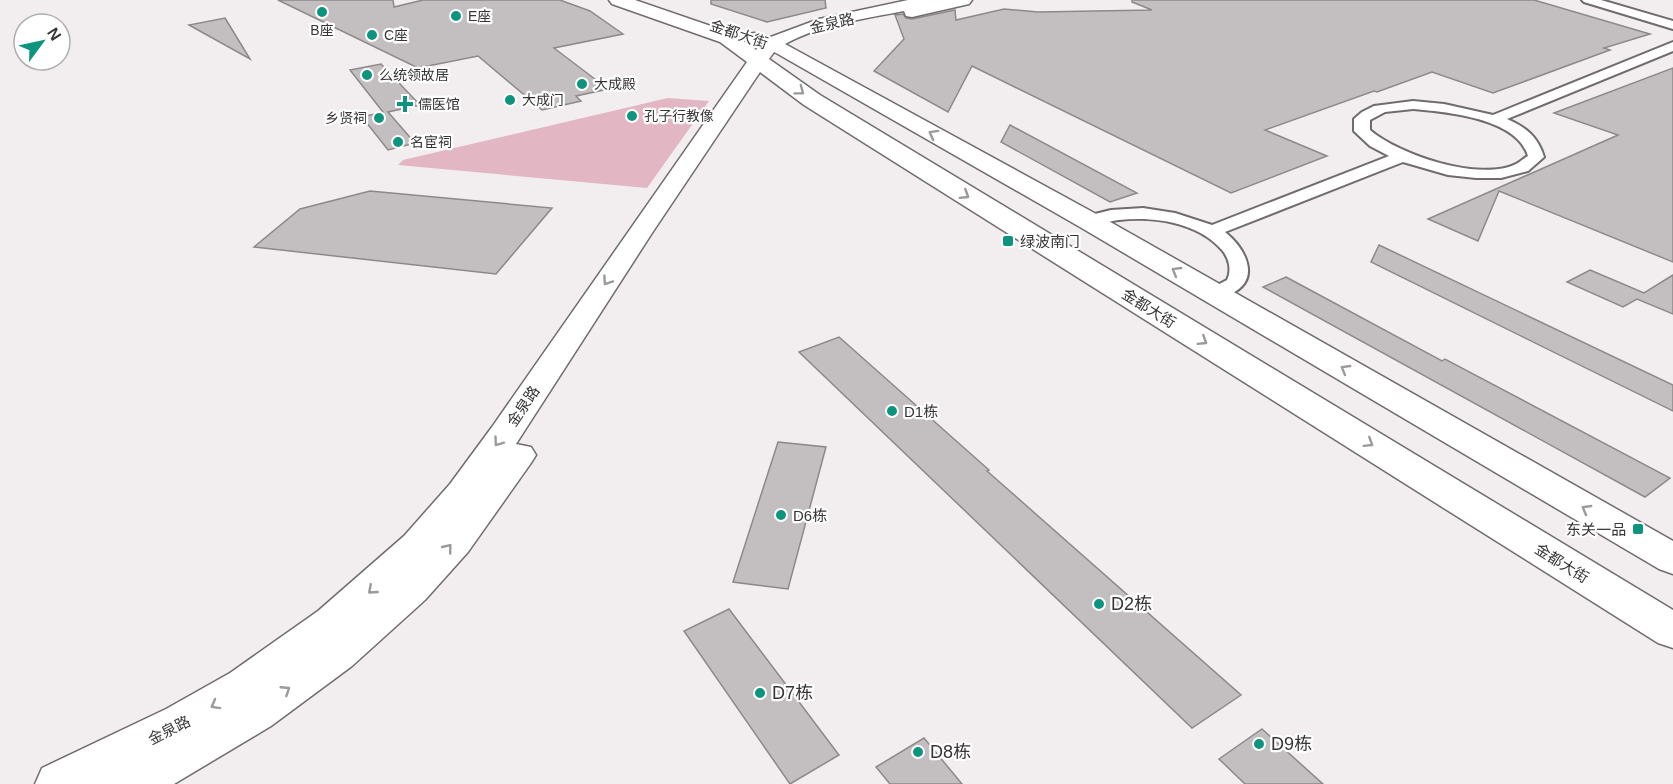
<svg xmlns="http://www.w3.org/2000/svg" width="1673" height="784" viewBox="0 0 1673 784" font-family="Arial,'Noto Sans SC',sans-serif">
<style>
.green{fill:#e3b6c4}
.building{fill:#c3bebf;stroke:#8d898a;stroke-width:1.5}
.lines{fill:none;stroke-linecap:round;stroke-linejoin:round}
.street-casing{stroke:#706c6d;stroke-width:4}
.secondary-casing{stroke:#706c6d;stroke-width:3}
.street{fill:#fff;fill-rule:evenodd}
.secondary{fill:#fff;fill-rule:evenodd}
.oneway{stroke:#9b9a9a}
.poi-dot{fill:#0d947e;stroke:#fff;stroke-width:2}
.labels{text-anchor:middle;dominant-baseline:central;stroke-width:4.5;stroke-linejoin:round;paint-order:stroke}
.far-poi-label{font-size:14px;fill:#373535;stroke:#fff;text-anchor:start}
.street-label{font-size:15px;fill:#373535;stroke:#fff}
.poi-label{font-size:15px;fill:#373535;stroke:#fff;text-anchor:start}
.near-poi-label{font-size:18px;fill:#373535;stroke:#fff;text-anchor:start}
</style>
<rect width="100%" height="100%" fill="#f2edef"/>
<path class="green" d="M 668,98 L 709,101 L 647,188 L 398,165 L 403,160 Z"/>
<path class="building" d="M 278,0 L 393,0 L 394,7 L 423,0 L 560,0 L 590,11 L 623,34 L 554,48 L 608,89 L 576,96 L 581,101 L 542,110 L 478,56 L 418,68 Z
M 711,0 L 825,0 L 826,8 L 767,22 L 711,4 Z
M 1132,0 L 1534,0 L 1650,34 L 1604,48 L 1610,50 L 1493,93 L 1432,72 L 1377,92 L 1374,91 L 1265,130 L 1327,156 L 1231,193 L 972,66 L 948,112 L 874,71 L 904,39 L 895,15 L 903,14 L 906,18 L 912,19 L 955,10 L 956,20 L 1004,9 L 1038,12 L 1152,10 L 1132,2 Z
M 225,18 L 250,59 L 189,25 Z
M 381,64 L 420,105 L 388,112 L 415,143 L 388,150 L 362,117 L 383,112 L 350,70 Z
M 1673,68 L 1673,262 L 1499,191 L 1478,241 L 1428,219 L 1618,135 L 1554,113 Z
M 1010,125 L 1137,193 L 1110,202 L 1001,142 Z
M 370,191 L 552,208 L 496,274 L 254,247 L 300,209 Z
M 1379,245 L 1673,385 L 1673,411 L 1371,262 Z
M 1590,270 L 1644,293 L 1673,275 L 1673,314 L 1637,299 L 1623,307 L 1567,282 Z
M 1286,277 L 1442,361 L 1445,359 L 1670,478 L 1645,497 L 1263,287 Z
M 839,337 L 989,470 L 987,471 L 1241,695 L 1192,728 L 799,352 Z
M 778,442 L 826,447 L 788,589 L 733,582 Z
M 729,609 L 839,755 L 790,784 L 684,631 Z
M 1262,729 L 1323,784 L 1245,784 L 1219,759 Z
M 924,738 L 962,784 L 890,784 L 876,767 Z"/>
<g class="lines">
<defs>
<path id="street" d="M 1582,0 L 1601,0 L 1673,21 L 1673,29 L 1584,2 Z
M 1673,42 L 1673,51 L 1507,119 C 1526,127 1538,137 1544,157 L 1528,171 L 1501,178 L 1476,178 L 1448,175 L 1403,162 L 1225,232 C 1245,248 1262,279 1231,294 C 1223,298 1217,300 1208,298 L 1205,294 L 1208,290 L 1227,280 C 1232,270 1229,258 1222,250 C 1198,222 1153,216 1119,220 C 1107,221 1094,228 1083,225 L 1080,221 L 1083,217 L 1111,210 L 1143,208 L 1175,213 L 1212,225 L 1389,156 L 1370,146 L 1354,131 L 1354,119 L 1362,112 L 1374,106 L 1413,101 L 1444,104 L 1493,115 ZM 1413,109 C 1447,112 1517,118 1528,156 C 1524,158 1520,162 1516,164 C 1480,182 1399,155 1370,130 L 1370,120 L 1385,112 Z"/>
<path id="secondary" d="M 609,0 L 635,0 L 734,34 L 756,50 L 758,47 L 747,43 L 745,39 L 747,35 L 754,33 L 768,38 L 819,19 L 908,0 L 972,0 L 969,4 L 912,17 L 906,16 L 904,11 C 864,19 821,24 785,44 L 1098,215 L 1673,541 L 1673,574 L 1659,569 L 1080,227 L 778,54 L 774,52 L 769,59 L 820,95 L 1673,610 L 1673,648 L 1658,643 L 804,105 L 760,72 L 652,233 L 516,444 L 531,447 L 536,455 L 531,463 L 468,552 L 425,600 L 352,666 L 271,726 L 174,784 L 35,784 L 42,768 L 166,709 L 230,673 L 318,611 L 404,536 L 450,484 L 492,427 L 747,62 L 720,42 L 612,4 Z"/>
</defs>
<use href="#street" class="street-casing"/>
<use href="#secondary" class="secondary-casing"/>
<use href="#street" class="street"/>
<use href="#secondary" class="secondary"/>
</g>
<defs><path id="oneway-chevron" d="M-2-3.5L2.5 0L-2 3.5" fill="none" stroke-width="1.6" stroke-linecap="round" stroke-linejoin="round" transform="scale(1.5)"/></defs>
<g class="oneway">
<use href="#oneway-chevron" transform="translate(800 91) rotate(37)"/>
<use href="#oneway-chevron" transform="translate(933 134) rotate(-151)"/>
<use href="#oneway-chevron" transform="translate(965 195) rotate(32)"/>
<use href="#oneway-chevron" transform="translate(1176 271) rotate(-150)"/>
<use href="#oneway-chevron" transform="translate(607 281) rotate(124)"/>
<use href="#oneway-chevron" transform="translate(1203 341) rotate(32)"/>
<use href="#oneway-chevron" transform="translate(1345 369) rotate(-150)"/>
<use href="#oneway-chevron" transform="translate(498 442) rotate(126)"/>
<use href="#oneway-chevron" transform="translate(1369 443) rotate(32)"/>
<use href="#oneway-chevron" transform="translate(1586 509) rotate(-150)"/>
<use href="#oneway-chevron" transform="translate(448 548) rotate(-51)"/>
<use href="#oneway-chevron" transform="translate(372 590) rotate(139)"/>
<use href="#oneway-chevron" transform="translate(286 690) rotate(-33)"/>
<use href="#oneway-chevron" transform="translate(215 705) rotate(151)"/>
</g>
<g class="poi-dot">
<circle cx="322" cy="12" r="6"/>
<circle cx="456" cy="16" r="6"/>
<circle cx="372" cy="35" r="6"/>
<circle cx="367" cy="75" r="6"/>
<circle cx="582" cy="84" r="6"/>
<circle cx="510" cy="100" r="6"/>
<path d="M402 95h6v6h6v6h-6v6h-6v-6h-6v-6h6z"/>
<circle cx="632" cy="116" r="6"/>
<circle cx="379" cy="118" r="6"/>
<circle cx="398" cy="142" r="6"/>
<rect x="1002" y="235" width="12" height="12" rx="3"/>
<circle cx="892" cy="411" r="6"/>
<circle cx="781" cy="515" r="6"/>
<rect x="1632" y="523" width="12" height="12" rx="3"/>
<circle cx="1099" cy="604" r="6"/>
<circle cx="760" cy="693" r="6"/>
<circle cx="1259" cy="744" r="6"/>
<circle cx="918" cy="752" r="6"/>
</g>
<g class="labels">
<g class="far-poi-label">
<text x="468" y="16">E座</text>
<text x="322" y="30" text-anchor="middle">B座</text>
<text x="384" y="35">C座</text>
<text x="379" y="75">么统领故居</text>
<text x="594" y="84">大成殿</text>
<text x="522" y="100">大成门</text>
<text x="418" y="104">儒医馆</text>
<text x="644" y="116">孔子行教像</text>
<text x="367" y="118" text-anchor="end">乡贤祠</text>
<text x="410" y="142">名宦祠</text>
</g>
<g class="street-label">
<text transform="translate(832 23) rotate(-13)">金泉路</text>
<text transform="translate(739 34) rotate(19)">金都大街</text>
<text transform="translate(1149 308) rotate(32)">金都大街</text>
<text transform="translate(523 406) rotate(-56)">金泉路</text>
<text transform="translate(1562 563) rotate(32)">金都大街</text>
<text transform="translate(169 730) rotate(-27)">金泉路</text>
</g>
<g class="poi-label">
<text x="1020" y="241">绿波南门</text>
<text x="904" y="411">D1栋</text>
<text x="793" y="515">D6栋</text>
<text x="1626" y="529" text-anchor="end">东关一品</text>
</g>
<g class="near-poi-label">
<text x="1111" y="604">D2栋</text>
<text x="772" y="693">D7栋</text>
<text x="1271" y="744">D9栋</text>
<text x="930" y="752">D8栋</text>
</g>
</g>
<g transform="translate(42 42) rotate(57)"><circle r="28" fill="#ffffff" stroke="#afaeae" stroke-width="1.5"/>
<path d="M0-4.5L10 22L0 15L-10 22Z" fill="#0d947e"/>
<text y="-9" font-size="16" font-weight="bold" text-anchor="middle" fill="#373535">N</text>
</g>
</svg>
